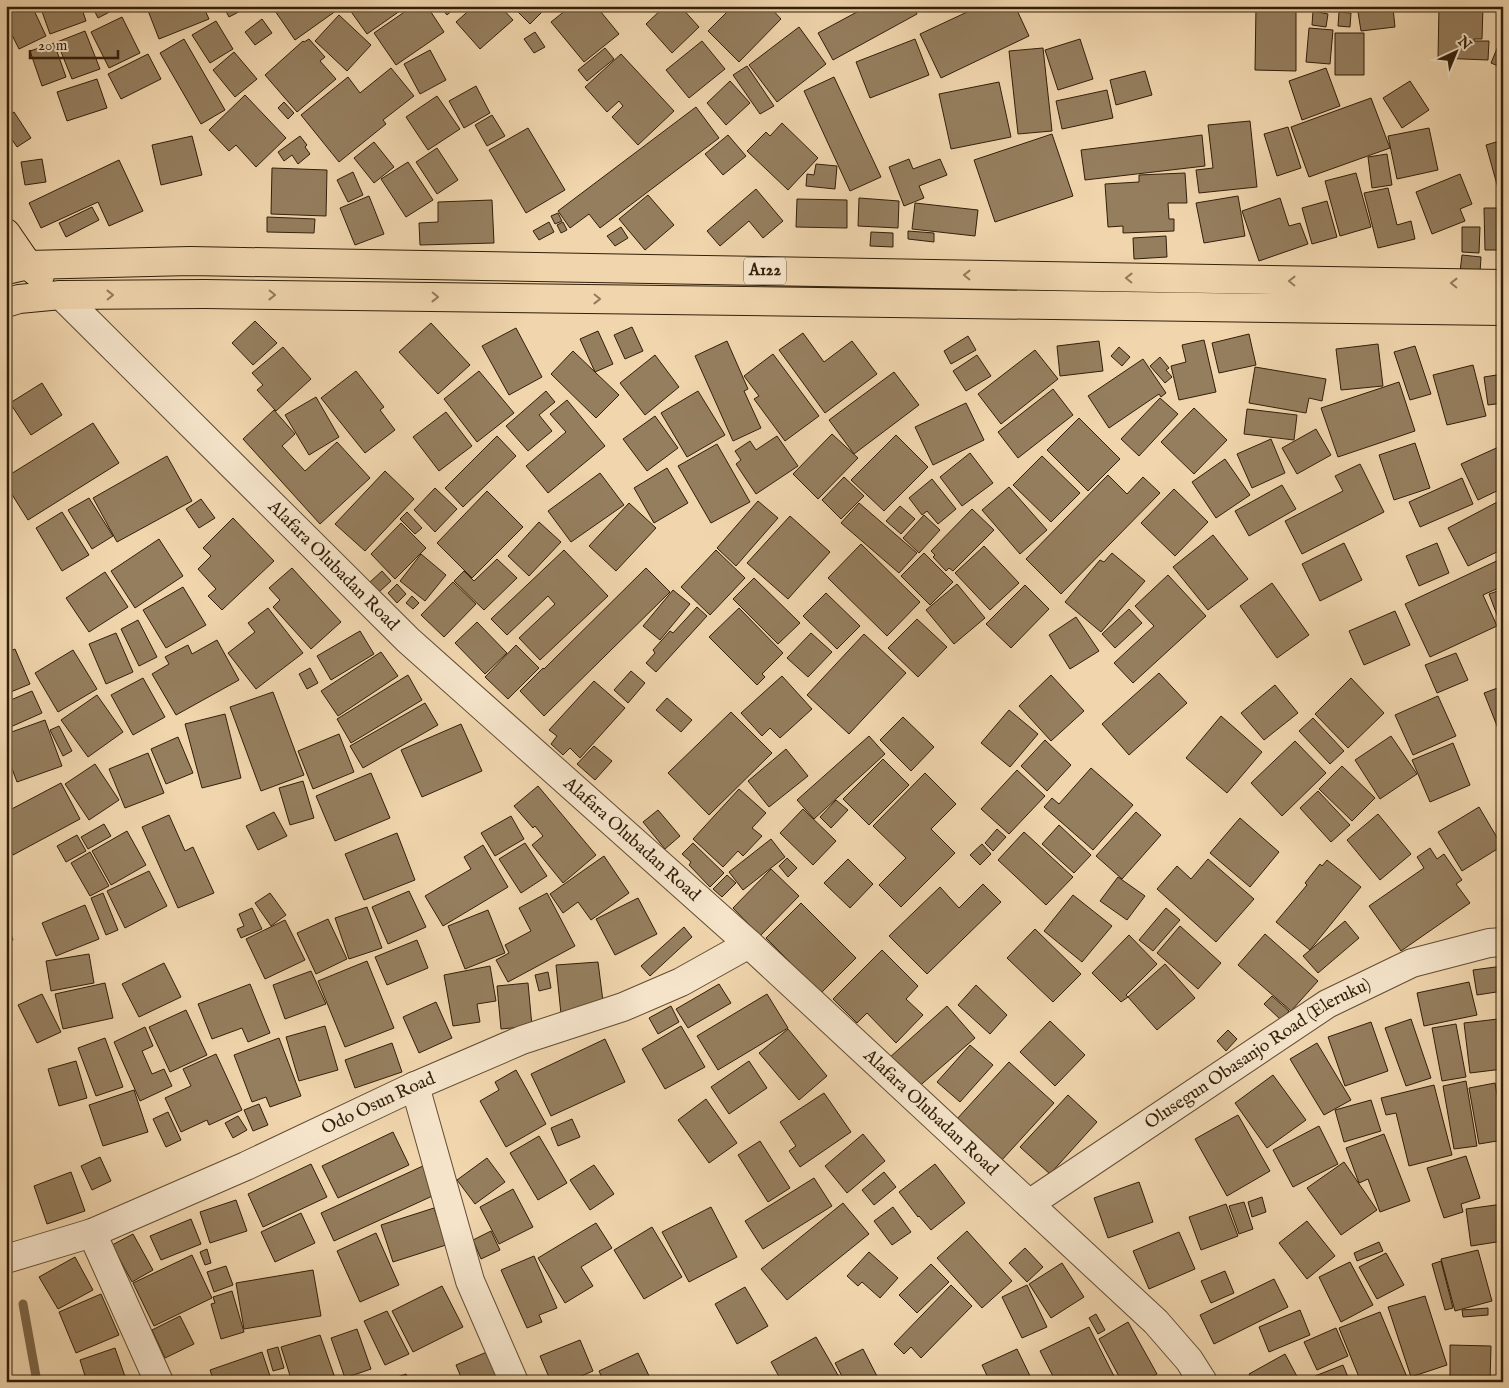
<svg xmlns="http://www.w3.org/2000/svg" width="1509" height="1388" viewBox="0 0 1509 1388" font-family="'IM FELL English',serif">
<style>
.lines{fill:none;stroke-linecap:round;stroke-linejoin:round}
.stream{stroke:#7e674a;stroke-width:9}
.building{fill:#957e5e;stroke:#331f09}
.minor-casing{stroke:#624c32;stroke-width:30}
.tertiary-casing{stroke:#624c32;stroke-width:30}
.trunk-casing{stroke:#331f09;stroke-width:30}
.minor{stroke:#f5e4ca;stroke-width:28}
.tertiary{stroke:#f5e4ca;stroke-width:28}
.trunk{stroke:#f0d5ad;stroke-width:28}
.oneway{stroke:#927a5b}
.labels{text-anchor:middle;dominant-baseline:central;stroke-width:5;stroke-linejoin:round;paint-order:stroke}
.shield{fill:#f5e4ca;stroke:#6d5a43;stroke-width:1}
.shield-label{font-size:16px;font-weight:bold;fill:#331f09}
.street-label{font-size:18px;fill:#331f09;stroke:#f5e4ca}
</style>
<rect width="100%" height="100%" fill="#f0d5ad"/>
<filter id="stains"><feTurbulence type="fractalNoise" baseFrequency=".004" numOctaves="4"/><feColorMatrix values="0 0 0 0 .2 0 0 0 0 .09 0 0 0 0 .02 0 0 0 .5 -.17"/></filter>
<radialGradient id="worn" r=".72"><stop offset=".6" stop-color="#630" stop-opacity="0"/><stop offset="1" stop-color="#630" stop-opacity=".3"/></radialGradient>
<g class="lines">
<path class="stream" d="M 23,1304 L 37,1382"/>
</g>
<path class="building" d="M 6,6 L 32,6 L 46,36 L 19,49 L 6,23 Z
M 40,6 L 81,6 L 86,21 L 50,34 Z
M 92,6 L 121,6 L 98,18 Z
M 150,6 L 203,6 L 209,19 L 159,39 L 147,8 Z
M 223,6 L 250,6 L 229,17 Z
M 276,6 L 338,6 L 340,8 L 295,40 L 273,8 Z
M 347,6 L 407,6 L 367,34 Z
M 413,6 L 427,6 L 444,32 L 396,65 L 374,33 Z
M 440,6 L 457,6 L 447,15 Z
M 474,6 L 500,6 L 513,20 L 480,49 L 456,22 Z
M 512,6 L 548,6 L 530,24 Z
M 571,6 L 596,6 L 619,34 L 584,62 L 551,22 Z
M 665,6 L 680,6 L 699,27 L 672,53 L 646,24 Z
M 733,6 L 769,6 L 781,19 L 739,62 L 708,31 Z
M 868,6 L 913,6 L 917,14 L 833,60 L 818,33 Z
M 980,6 L 1015,6 L 1029,36 L 941,78 L 920,34 Z
M 1037,6 L 1050,6 L 1039,11 Z
M 1256,6 L 1296,6 L 1296,71 L 1255,70 Z
M 1439,6 L 1483,6 L 1482,39 L 1474,39 L 1474,41 L 1489,41 L 1488,60 L 1438,58 Z
M 1393,8 L 1395,27 L 1361,31 L 1358,12 Z
M 1313,11 L 1328,14 L 1326,27 L 1312,25 Z
M 1339,12 L 1351,13 L 1350,27 L 1338,26 Z
M 339,15 L 371,45 L 347,71 L 315,41 Z
M 122,17 L 140,53 L 109,68 L 91,32 Z
M 262,19 L 272,33 L 255,45 L 245,32 Z
M 216,21 L 233,49 L 210,63 L 192,35 Z
M 799,27 L 826,64 L 777,102 L 749,65 Z
M 1309,28 L 1333,30 L 1330,64 L 1306,62 Z
M 85,31 L 100,69 L 72,79 L 57,42 Z
M 535,32 L 545,47 L 534,53 L 524,39 Z
M 1335,33 L 1364,33 L 1364,75 L 1335,75 Z
M 1503,34 L 1503,68 L 1491,63 Z
M 184,39 L 225,110 L 201,124 L 160,53 Z
M 309,39 L 325,57 L 320,61 L 336,79 L 297,112 L 265,75 L 303,41 L 304,42 Z
M 915,39 L 929,75 L 870,98 L 856,62 Z
M 1080,39 L 1093,79 L 1058,90 L 1045,50 Z
M 702,41 L 725,69 L 689,98 L 666,70 Z
M 54,43 L 66,77 L 42,86 L 30,51 Z
M 605,48 L 614,59 L 587,81 L 578,70 Z
M 1043,48 L 1052,131 L 1018,134 L 1009,51 Z
M 430,50 L 446,80 L 420,94 L 404,64 Z
M 234,52 L 257,79 L 235,97 L 213,70 Z
M 148,54 L 161,79 L 121,99 L 108,74 Z
M 621,54 L 674,111 L 638,145 L 612,117 L 623,106 L 619,101 L 607,112 L 585,87 Z
M 747,66 L 774,106 L 760,114 L 733,75 Z
M 391,68 L 414,96 L 383,120 L 386,124 L 339,162 L 301,115 L 348,77 L 360,93 Z
M 1326,68 L 1340,106 L 1302,120 L 1289,81 Z
M 1145,71 L 1152,95 L 1116,105 L 1110,80 Z
M 834,77 L 881,177 L 850,191 L 804,91 Z
M 97,79 L 107,108 L 67,121 L 57,92 Z
M 730,81 L 750,103 L 726,125 L 707,103 Z
M 1410,81 L 1429,110 L 1402,128 L 1383,98 Z
M 999,82 L 1011,137 L 951,149 L 939,94 Z
M 476,86 L 490,113 L 464,128 L 449,101 Z
M 1107,90 L 1113,118 L 1062,129 L 1056,101 Z
M 245,95 L 286,138 L 256,167 L 236,145 L 229,151 L 209,130 Z
M 437,96 L 460,129 L 428,150 L 406,117 Z
M 1371,98 L 1390,148 L 1309,177 L 1291,127 Z
M 284,102 L 294,113 L 288,119 L 278,108 Z
M 696,107 L 719,138 L 600,228 L 589,214 L 570,228 L 558,211 Z
M 14,112 L 31,138 L 17,147 L 6,131 L 6,117 Z
M 492,115 L 505,136 L 487,146 L 475,125 Z
M 1250,121 L 1257,187 L 1199,193 L 1196,170 L 1213,168 L 1208,125 Z
M 782,123 L 818,158 L 788,190 L 747,151 L 766,132 L 770,136 Z
M 1288,127 L 1301,168 L 1277,176 L 1264,134 Z
M 528,128 L 565,190 L 526,213 L 489,150 Z
M 1429,128 L 1438,170 L 1397,179 L 1388,136 Z
M 1052,134 L 1073,196 L 995,222 L 974,160 Z
M 728,135 L 746,156 L 723,175 L 705,154 Z
M 1202,135 L 1205,166 L 1085,180 L 1081,150 Z
M 192,136 L 202,175 L 161,185 L 152,145 Z
M 300,136 L 307,145 L 305,147 L 310,154 L 298,164 L 292,155 L 284,161 L 278,152 Z
M 1503,140 L 1503,199 L 1501,199 L 1486,145 Z
M 374,142 L 394,167 L 374,183 L 354,158 Z
M 437,148 L 458,180 L 437,194 L 416,162 Z
M 1387,154 L 1392,185 L 1372,188 L 1368,157 Z
M 42,159 L 46,182 L 25,185 L 21,162 Z
M 909,159 L 913,169 L 940,159 L 947,175 L 919,186 L 924,198 L 904,206 L 889,167 Z
M 119,160 L 143,211 L 109,226 L 98,202 L 41,228 L 29,203 Z
M 408,162 L 433,200 L 406,217 L 381,179 Z
M 816,164 L 837,166 L 835,189 L 806,186 L 807,174 L 814,175 Z
M 272,168 L 327,170 L 326,216 L 271,214 Z
M 353,172 L 363,195 L 348,202 L 337,180 Z
M 1185,173 L 1187,203 L 1168,203 L 1169,219 L 1174,219 L 1174,231 L 1123,233 L 1123,226 L 1108,227 L 1105,184 L 1139,182 L 1139,175 Z
M 1356,173 L 1371,227 L 1340,236 L 1325,181 Z
M 1460,174 L 1472,204 L 1460,209 L 1465,221 L 1432,234 L 1416,192 Z
M 1388,188 L 1397,225 L 1411,221 L 1415,239 L 1378,248 L 1364,193 Z
M 756,189 L 783,221 L 763,238 L 749,221 L 720,246 L 707,231 Z
M 648,195 L 674,225 L 645,250 L 619,219 Z
M 369,196 L 384,234 L 355,245 L 340,208 Z
M 1238,196 L 1245,236 L 1204,243 L 1196,203 Z
M 859,198 L 899,201 L 898,228 L 858,226 Z
M 1280,198 L 1289,226 L 1300,223 L 1308,244 L 1259,261 L 1242,211 Z
M 797,199 L 847,200 L 847,228 L 796,227 Z
M 492,200 L 494,243 L 420,245 L 419,223 L 438,222 L 438,202 Z
M 1327,201 L 1337,237 L 1312,244 L 1302,208 Z
M 915,203 L 978,210 L 975,236 L 912,229 Z
M 92,207 L 99,220 L 66,237 L 59,223 Z
M 1484,208 L 1503,208 L 1503,250 L 1485,250 Z
M 558,213 L 562,221 L 555,224 L 551,216 Z
M 267,217 L 315,219 L 314,233 L 267,232 Z
M 549,222 L 554,232 L 539,240 L 533,231 Z
M 563,222 L 567,230 L 561,233 L 557,225 Z
M 621,227 L 628,238 L 615,246 L 607,236 Z
M 1462,227 L 1480,227 L 1479,253 L 1462,252 Z
M 908,231 L 934,233 L 934,242 L 908,239 Z
M 871,232 L 893,233 L 893,247 L 870,246 Z
M 1166,236 L 1167,257 L 1134,259 L 1133,238 Z
M 1462,255 L 1481,257 L 1480,273 L 1460,272 Z
M 255,321 L 277,343 L 253,365 L 232,343 Z
M 431,323 L 470,365 L 438,394 L 399,352 Z
M 632,327 L 643,351 L 625,359 L 614,335 Z
M 516,328 L 542,377 L 509,395 L 482,346 Z
M 598,331 L 613,364 L 595,372 L 580,339 Z
M 803,333 L 824,362 L 852,341 L 877,374 L 825,413 L 779,350 Z
M 1249,334 L 1256,365 L 1219,373 L 1212,343 Z
M 968,336 L 976,350 L 951,364 L 944,351 Z
M 1204,340 L 1216,392 L 1179,400 L 1171,366 L 1186,362 L 1182,345 Z
M 727,341 L 748,389 L 744,391 L 761,428 L 733,441 L 695,356 Z
M 1099,341 L 1103,371 L 1060,376 L 1057,346 Z
M 1378,344 L 1383,386 L 1341,390 L 1336,349 Z
M 1415,346 L 1431,394 L 1410,400 L 1394,352 Z
M 283,347 L 311,379 L 276,411 L 257,390 L 263,385 L 252,373 Z
M 1119,347 L 1130,357 L 1122,366 L 1111,356 Z
M 1035,350 L 1058,379 L 1001,424 L 978,394 Z
M 573,351 L 619,395 L 596,418 L 551,374 Z
M 773,354 L 819,416 L 785,441 L 754,399 L 759,396 L 744,376 Z
M 655,355 L 679,387 L 645,415 L 620,383 Z
M 977,355 L 991,376 L 966,391 L 953,371 Z
M 1160,357 L 1169,368 L 1166,370 L 1172,377 L 1165,383 L 1150,366 Z
M 1143,359 L 1166,393 L 1161,397 L 1159,394 L 1109,428 L 1088,396 Z
M 1473,365 L 1486,416 L 1447,425 L 1433,375 Z
M 1255,367 L 1326,379 L 1322,401 L 1309,398 L 1306,413 L 1249,403 Z
M 356,371 L 384,407 L 380,410 L 395,430 L 365,453 L 321,398 Z
M 479,371 L 514,413 L 477,442 L 444,399 Z
M 894,372 L 919,405 L 854,454 L 829,420 Z
M 1503,374 L 1503,403 L 1488,405 L 1484,377 Z
M 1399,382 L 1415,431 L 1338,457 L 1321,408 Z
M 42,383 L 62,415 L 31,435 L 10,403 Z
M 1053,389 L 1073,415 L 1018,458 L 998,432 Z
M 546,391 L 555,402 L 539,415 L 552,431 L 528,451 L 506,426 Z
M 698,391 L 725,435 L 687,457 L 661,413 Z
M 316,397 L 339,437 L 309,455 L 285,415 Z
M 1160,398 L 1178,414 L 1139,456 L 1121,439 Z
M 567,400 L 605,446 L 548,493 L 526,466 L 566,432 L 550,414 Z
M 966,403 L 984,440 L 933,465 L 915,427 Z
M 1194,408 L 1227,440 L 1194,474 L 1161,442 Z
M 1247,409 L 1297,415 L 1294,440 L 1244,434 Z
M 274,410 L 295,434 L 282,446 L 305,471 L 337,442 L 370,478 L 320,524 L 243,439 Z
M 446,412 L 472,446 L 439,471 L 413,437 Z
M 655,416 L 678,448 L 647,471 L 623,439 Z
M 1079,418 L 1120,459 L 1088,491 L 1047,450 Z
M 93,423 L 119,463 L 28,520 L 6,485 L 6,477 Z
M 1316,429 L 1331,455 L 1297,474 L 1282,448 Z
M 832,434 L 858,458 L 818,499 L 793,474 Z
M 896,435 L 928,467 L 884,511 L 851,480 Z
M 497,436 L 516,456 L 463,507 L 445,488 Z
M 777,436 L 798,466 L 756,494 L 736,464 L 741,460 L 735,451 L 750,441 L 756,450 Z
M 1271,439 L 1285,473 L 1252,488 L 1237,454 Z
M 1415,443 L 1430,488 L 1394,500 L 1379,455 Z
M 717,444 L 750,502 L 711,523 L 678,466 Z
M 1503,445 L 1503,488 L 1478,500 L 1461,464 Z
M 970,453 L 993,483 L 962,506 L 940,477 Z
M 167,456 L 192,501 L 117,542 L 93,498 Z
M 1042,456 L 1080,493 L 1051,522 L 1013,485 Z
M 1225,459 L 1250,495 L 1216,518 L 1192,482 Z
M 1360,464 L 1384,512 L 1302,554 L 1285,521 L 1343,491 L 1335,476 Z
M 667,468 L 688,503 L 654,523 L 634,488 Z
M 385,471 L 414,499 L 365,551 L 335,524 Z
M 600,473 L 624,505 L 571,542 L 548,511 Z
M 1108,475 L 1127,494 L 1143,477 L 1160,493 L 1061,594 L 1026,559 Z
M 844,477 L 864,496 L 841,519 L 822,500 Z
M 1462,478 L 1473,504 L 1420,527 L 1409,502 Z
M 932,479 L 956,509 L 938,524 L 927,511 L 922,515 L 909,498 Z
M 1282,485 L 1296,509 L 1249,536 L 1235,511 Z
M 1009,487 L 1047,530 L 1020,554 L 982,510 Z
M 435,488 L 457,509 L 435,532 L 414,510 Z
M 1174,489 L 1208,522 L 1175,556 L 1141,523 Z
M 487,491 L 523,527 L 472,578 L 437,543 Z
M 89,498 L 113,536 L 92,549 L 68,510 Z
M 201,499 L 215,518 L 199,528 L 186,509 Z
M 1503,499 L 1503,549 L 1468,566 L 1448,528 Z
M 758,501 L 778,518 L 736,566 L 717,548 Z
M 629,503 L 656,528 L 616,571 L 589,546 Z
M 859,503 L 917,553 L 899,573 L 841,523 Z
M 900,506 L 915,519 L 901,534 L 886,521 Z
M 972,509 L 994,530 L 953,571 L 949,568 L 946,571 L 933,557 L 935,555 L 931,551 Z
M 62,512 L 89,555 L 62,571 L 36,528 Z
M 407,512 L 422,528 L 415,534 L 400,519 Z
M 924,515 L 940,530 L 919,553 L 903,538 Z
M 790,516 L 830,552 L 788,599 L 747,563 Z
M 233,518 L 274,561 L 222,610 L 208,596 L 216,589 L 198,569 L 211,556 L 203,548 Z
M 539,522 L 561,542 L 529,576 L 508,556 Z
M 401,523 L 426,548 L 395,579 L 371,554 Z
M 1213,535 L 1248,579 L 1208,610 L 1173,567 Z
M 159,539 L 183,576 L 135,608 L 111,571 Z
M 1344,543 L 1362,580 L 1320,601 L 1302,564 Z
M 1437,543 L 1449,573 L 1419,586 L 1406,556 Z
M 861,544 L 920,602 L 887,636 L 828,578 Z
M 984,546 L 1019,583 L 990,610 L 955,573 Z
M 564,550 L 608,596 L 540,660 L 519,638 L 555,604 L 548,596 L 507,635 L 491,619 Z
M 716,550 L 745,578 L 710,615 L 681,587 Z
M 924,553 L 953,582 L 930,605 L 901,576 Z
M 1112,553 L 1145,581 L 1101,632 L 1065,602 L 1100,560 L 1104,562 Z
M 421,554 L 446,575 L 425,601 L 400,581 Z
M 1503,558 L 1503,586 L 1483,595 L 1497,626 L 1430,657 L 1405,604 Z
M 497,559 L 517,578 L 484,610 L 454,581 L 464,571 L 474,581 Z
M 292,568 L 341,622 L 311,649 L 273,607 L 280,600 L 269,588 Z
M 646,568 L 670,592 L 544,716 L 520,691 L 543,668 L 544,669 Z
M 382,571 L 391,581 L 379,592 L 370,582 Z
M 105,572 L 128,607 L 89,632 L 66,598 Z
M 1168,575 L 1206,616 L 1133,683 L 1114,663 L 1154,626 L 1135,606 Z
M 754,578 L 800,623 L 778,644 L 733,599 Z
M 453,582 L 476,604 L 444,637 L 421,615 Z
M 1272,583 L 1309,635 L 1277,658 L 1240,606 Z
M 397,584 L 406,594 L 397,603 L 388,593 Z
M 957,584 L 985,618 L 954,644 L 926,610 Z
M 1025,585 L 1049,609 L 1011,648 L 986,624 Z
M 183,587 L 206,625 L 166,648 L 143,610 Z
M 1503,589 L 1503,622 L 1500,623 L 1489,594 Z
M 673,590 L 690,604 L 660,640 L 643,626 Z
M 826,593 L 860,626 L 837,649 L 803,616 Z
M 412,596 L 419,603 L 413,609 L 406,603 Z
M 697,607 L 707,616 L 656,672 L 646,663 L 655,653 L 653,650 L 670,631 L 673,633 Z
M 268,608 L 303,653 L 256,689 L 228,653 L 255,632 L 248,623 Z
M 739,608 L 783,653 L 762,674 L 765,677 L 757,685 L 709,637 Z
M 1129,609 L 1142,623 L 1115,648 L 1102,634 Z
M 1395,611 L 1410,645 L 1364,665 L 1349,631 Z
M 1076,617 L 1099,651 L 1070,669 L 1049,635 Z
M 917,619 L 947,647 L 918,677 L 888,648 Z
M 138,620 L 157,657 L 139,666 L 121,629 Z
M 477,622 L 507,653 L 485,674 L 455,643 Z
M 360,631 L 374,654 L 331,680 L 317,656 Z
M 116,633 L 133,672 L 106,684 L 89,644 Z
M 811,633 L 832,652 L 808,677 L 787,658 Z
M 864,634 L 906,673 L 849,734 L 807,695 Z
M 217,640 L 239,680 L 176,715 L 152,674 L 169,664 L 165,657 L 188,645 L 192,654 Z
M 516,645 L 539,668 L 508,699 L 485,677 Z
M 15,649 L 30,684 L 6,694 L 6,653 Z
M 73,650 L 97,689 L 58,712 L 35,673 Z
M 381,652 L 398,676 L 338,716 L 321,691 Z
M 1456,653 L 1468,680 L 1437,693 L 1425,665 Z
M 310,668 L 318,683 L 307,689 L 299,674 Z
M 631,671 L 645,683 L 628,703 L 614,690 Z
M 1159,673 L 1187,703 L 1129,755 L 1102,724 Z
M 408,675 L 422,700 L 351,743 L 337,719 Z
M 1051,675 L 1084,711 L 1051,741 L 1019,706 Z
M 782,676 L 812,709 L 780,738 L 770,728 L 762,736 L 741,713 Z
M 143,678 L 165,717 L 133,735 L 111,695 Z
M 1351,678 L 1384,713 L 1348,748 L 1315,714 Z
M 594,681 L 625,708 L 580,758 L 570,748 L 563,755 L 551,744 L 557,736 L 549,730 Z
M 1275,685 L 1298,713 L 1264,740 L 1241,713 Z
M 1503,686 L 1503,741 L 1484,693 Z
M 32,691 L 42,713 L 6,729 L 6,702 Z
M 273,692 L 304,775 L 261,791 L 230,707 Z
M 97,695 L 123,732 L 88,757 L 61,720 Z
M 1438,696 L 1456,736 L 1413,755 L 1395,715 Z
M 667,698 L 692,720 L 681,732 L 656,710 Z
M 425,703 L 438,725 L 363,768 L 350,746 Z
M 1009,710 L 1038,734 L 1010,767 L 981,743 Z
M 731,712 L 772,753 L 709,815 L 668,773 Z
M 225,714 L 241,778 L 202,788 L 185,724 Z
M 1221,716 L 1262,752 L 1227,793 L 1186,758 Z
M 903,717 L 934,747 L 911,771 L 880,740 Z
M 1313,718 L 1344,751 L 1330,764 L 1299,731 Z
M 45,720 L 62,766 L 17,782 L 6,753 L 6,734 Z
M 461,724 L 482,771 L 422,797 L 401,750 Z
M 59,726 L 72,751 L 63,756 L 50,730 Z
M 339,734 L 354,772 L 313,789 L 298,751 Z
M 869,736 L 885,754 L 814,819 L 797,800 Z
M 1391,736 L 1417,774 L 1380,799 L 1355,760 Z
M 178,737 L 193,773 L 166,784 L 151,749 Z
M 1045,740 L 1071,765 L 1047,791 L 1021,766 Z
M 1295,741 L 1326,773 L 1282,816 L 1251,783 Z
M 1453,743 L 1470,785 L 1430,802 L 1412,760 Z
M 594,746 L 612,761 L 595,780 L 577,764 Z
M 786,749 L 808,776 L 769,807 L 748,781 Z
M 148,753 L 164,793 L 125,808 L 109,769 Z
M 883,759 L 909,785 L 869,825 L 843,799 Z
M 95,764 L 119,800 L 89,820 L 65,784 Z
M 1342,766 L 1375,798 L 1352,821 L 1319,789 Z
M 1091,768 L 1133,805 L 1093,850 L 1044,807 L 1052,798 L 1059,804 Z
M 1017,770 L 1045,796 L 1009,834 L 981,809 Z
M 371,773 L 390,818 L 335,841 L 316,796 Z
M 925,773 L 956,804 L 931,829 L 955,853 L 901,907 L 879,885 L 906,858 L 873,826 Z
M 303,781 L 314,818 L 290,825 L 279,788 Z
M 61,783 L 80,819 L 13,855 L 6,842 L 6,812 Z
M 538,786 L 596,855 L 563,883 L 532,845 L 543,836 L 535,826 L 533,828 L 514,806 Z
M 739,789 L 766,813 L 752,828 L 762,836 L 743,856 L 738,851 L 723,867 L 693,839 Z
M 1318,791 L 1350,825 L 1331,842 L 1300,808 Z
M 836,800 L 848,810 L 831,828 L 820,817 Z
M 1479,807 L 1502,846 L 1462,871 L 1438,832 Z
M 803,809 L 836,841 L 813,865 L 780,833 Z
M 658,810 L 680,836 L 665,849 L 643,822 Z
M 274,812 L 287,836 L 258,850 L 246,826 Z
M 1136,812 L 1161,835 L 1122,879 L 1096,856 Z
M 1378,814 L 1411,854 L 1380,880 L 1347,840 Z
M 169,815 L 185,851 L 193,847 L 214,893 L 178,908 L 142,827 Z
M 511,816 L 524,839 L 495,856 L 481,833 Z
M 1240,818 L 1279,852 L 1250,887 L 1210,853 Z
M 104,824 L 111,836 L 88,849 L 81,837 Z
M 1059,825 L 1091,855 L 1074,873 L 1042,844 Z
M 997,829 L 1006,837 L 993,851 L 985,843 Z
M 127,831 L 146,865 L 111,885 L 92,851 Z
M 1024,832 L 1073,877 L 1046,905 L 998,860 Z
M 397,833 L 415,880 L 364,900 L 345,854 Z
M 77,835 L 86,851 L 66,862 L 57,846 Z
M 771,839 L 785,857 L 743,890 L 729,872 Z
M 525,843 L 547,876 L 521,893 L 499,859 Z
M 693,843 L 724,873 L 710,887 L 689,865 L 691,862 L 682,854 Z
M 982,844 L 991,854 L 980,865 L 970,855 Z
M 483,845 L 508,887 L 443,926 L 425,896 L 471,869 L 464,857 Z
M 1430,848 L 1437,859 L 1444,854 L 1462,880 L 1456,884 L 1470,903 L 1401,951 L 1369,906 L 1424,868 L 1417,857 Z
M 90,852 L 109,886 L 90,896 L 71,863 Z
M 604,856 L 629,893 L 591,920 L 578,902 L 563,913 L 550,894 Z
M 787,858 L 797,868 L 788,877 L 779,866 Z
M 848,859 L 873,884 L 850,908 L 824,883 Z
M 1208,859 L 1254,899 L 1216,942 L 1157,889 L 1177,866 L 1191,879 Z
M 1327,860 L 1361,887 L 1310,950 L 1276,922 L 1307,885 L 1305,883 L 1320,864 L 1322,866 Z
M 771,869 L 799,896 L 760,936 L 733,908 Z
M 149,871 L 167,906 L 125,928 L 107,891 Z
M 727,875 L 736,883 L 722,897 L 713,889 Z
M 1118,877 L 1145,896 L 1127,920 L 1100,901 Z
M 983,884 L 1001,902 L 927,974 L 889,936 L 940,887 L 959,908 Z
M 409,891 L 426,927 L 388,944 L 372,907 Z
M 103,893 L 118,930 L 106,935 L 91,898 Z
M 270,893 L 286,915 L 271,926 L 255,903 Z
M 547,893 L 575,946 L 508,982 L 496,960 L 509,953 L 505,945 L 531,931 L 519,908 Z
M 1073,895 L 1112,926 L 1082,962 L 1044,931 Z
M 638,898 L 657,934 L 615,955 L 596,919 Z
M 801,903 L 856,958 L 821,993 L 766,938 Z
M 85,905 L 99,939 L 56,956 L 42,923 Z
M 367,907 L 382,948 L 349,959 L 335,918 Z
M 252,908 L 262,929 L 241,938 L 237,929 L 244,926 L 239,914 Z
M 1166,908 L 1180,920 L 1153,951 L 1139,940 Z
M 488,910 L 505,953 L 465,969 L 448,926 Z
M 6,918 L 13,940 L 6,942 Z
M 328,919 L 347,959 L 316,974 L 297,933 Z
M 285,920 L 305,960 L 265,979 L 246,939 Z
M 1345,921 L 1359,938 L 1318,973 L 1303,956 Z
M 1180,926 L 1221,963 L 1198,989 L 1157,953 Z
M 684,927 L 692,937 L 650,976 L 641,966 Z
M 1035,929 L 1081,974 L 1053,1002 L 1007,958 Z
M 1265,934 L 1318,981 L 1291,1011 L 1238,965 Z
M 1129,935 L 1157,964 L 1126,995 L 1128,997 L 1121,1002 L 1092,973 Z
M 417,940 L 428,968 L 387,985 L 375,957 Z
M 882,950 L 918,986 L 906,999 L 923,1015 L 896,1043 L 867,1013 L 857,1023 L 833,999 Z
M 89,954 L 94,983 L 51,991 L 46,961 Z
M 367,961 L 394,1028 L 345,1047 L 318,981 Z
M 598,962 L 604,1009 L 561,1014 L 556,965 Z
M 164,963 L 181,997 L 139,1017 L 122,984 Z
M 1165,964 L 1195,998 L 1157,1030 L 1128,997 Z
M 490,966 L 496,1001 L 477,1004 L 480,1022 L 453,1026 L 444,975 Z
M 1503,966 L 1503,991 L 1477,995 L 1473,970 Z
M 311,971 L 326,1004 L 285,1019 L 273,985 Z
M 548,972 L 551,988 L 539,991 L 535,975 Z
M 1469,982 L 1477,1015 L 1424,1026 L 1417,993 Z
M 105,983 L 113,1018 L 63,1029 L 55,994 Z
M 528,983 L 532,1026 L 501,1029 L 497,986 Z
M 250,984 L 270,1033 L 248,1042 L 242,1028 L 212,1039 L 198,1004 Z
M 719,984 L 731,1003 L 688,1028 L 676,1009 Z
M 976,985 L 1007,1015 L 990,1034 L 958,1005 Z
M 42,994 L 61,1032 L 37,1043 L 18,1005 Z
M 767,994 L 788,1028 L 718,1070 L 697,1036 Z
M 1272,996 L 1289,1011 L 1281,1020 L 1264,1004 Z
M 436,1002 L 452,1038 L 419,1053 L 403,1017 Z
M 671,1006 L 679,1022 L 658,1034 L 649,1018 Z
M 947,1006 L 975,1038 L 916,1089 L 889,1058 Z
M 186,1010 L 207,1055 L 170,1072 L 149,1027 Z
M 1411,1019 L 1431,1078 L 1406,1086 L 1385,1028 Z
M 1498,1019 L 1503,1055 L 1503,1069 L 1470,1073 L 1464,1023 Z
M 1050,1021 L 1085,1055 L 1055,1086 L 1020,1052 Z
M 1371,1022 L 1388,1071 L 1345,1086 L 1328,1037 Z
M 1456,1024 L 1466,1077 L 1442,1081 L 1432,1028 Z
M 325,1026 L 338,1070 L 299,1081 L 286,1037 Z
M 681,1026 L 705,1067 L 665,1089 L 642,1049 Z
M 145,1027 L 153,1046 L 142,1051 L 152,1074 L 164,1069 L 172,1086 L 140,1101 L 114,1042 Z
M 788,1029 L 827,1076 L 799,1100 L 759,1053 Z
M 1228,1030 L 1237,1039 L 1226,1051 L 1217,1041 Z
M 105,1038 L 123,1087 L 96,1096 L 78,1048 Z
M 279,1038 L 301,1096 L 270,1107 L 266,1097 L 252,1102 L 234,1055 Z
M 605,1039 L 625,1082 L 551,1116 L 531,1074 Z
M 392,1043 L 402,1072 L 355,1088 L 345,1060 Z
M 1317,1043 L 1351,1100 L 1324,1115 L 1290,1059 Z
M 970,1045 L 993,1065 L 960,1102 L 937,1082 Z
M 216,1054 L 242,1110 L 209,1125 L 207,1120 L 181,1132 L 165,1098 L 191,1086 L 183,1069 Z
M 76,1061 L 87,1098 L 59,1106 L 48,1069 Z
M 749,1061 L 767,1088 L 729,1114 L 711,1087 Z
M 1009,1062 L 1054,1103 L 1001,1161 L 956,1120 Z
M 516,1070 L 546,1124 L 506,1147 L 480,1101 L 499,1090 L 495,1082 Z
M 1273,1075 L 1306,1120 L 1267,1148 L 1235,1103 Z
M 1466,1081 L 1477,1146 L 1454,1149 L 1443,1086 Z
M 1495,1083 L 1503,1126 L 1503,1140 L 1479,1144 L 1469,1088 Z
M 1434,1085 L 1452,1155 L 1409,1166 L 1396,1113 L 1386,1115 L 1381,1098 Z
M 134,1090 L 148,1132 L 103,1146 L 89,1105 Z
M 824,1093 L 851,1132 L 800,1167 L 789,1151 L 796,1146 L 780,1122 Z
M 1068,1095 L 1097,1122 L 1050,1174 L 1020,1147 Z
M 706,1099 L 737,1143 L 709,1163 L 678,1120 Z
M 1371,1100 L 1381,1131 L 1344,1142 L 1335,1110 Z
M 259,1104 L 268,1125 L 253,1131 L 244,1110 Z
M 168,1112 L 181,1140 L 166,1147 L 153,1119 Z
M 1238,1115 L 1270,1171 L 1227,1196 L 1195,1139 Z
M 238,1116 L 247,1130 L 233,1138 L 225,1123 Z
M 572,1119 L 580,1137 L 558,1146 L 551,1128 Z
M 1319,1126 L 1338,1164 L 1293,1187 L 1273,1150 Z
M 393,1132 L 409,1165 L 338,1198 L 322,1166 Z
M 863,1134 L 885,1161 L 847,1193 L 825,1166 Z
M 1384,1134 L 1410,1201 L 1380,1212 L 1368,1179 L 1359,1183 L 1346,1148 Z
M 539,1136 L 567,1183 L 538,1200 L 510,1153 Z
M 760,1141 L 790,1188 L 768,1202 L 738,1155 Z
M 1466,1156 L 1480,1198 L 1461,1204 L 1463,1212 L 1444,1218 L 1427,1168 Z
M 100,1157 L 111,1181 L 92,1190 L 81,1166 Z
M 487,1158 L 505,1182 L 475,1204 L 457,1180 Z
M 1344,1162 L 1377,1210 L 1341,1235 L 1307,1188 Z
M 311,1164 L 327,1197 L 263,1227 L 248,1194 Z
M 935,1164 L 965,1203 L 931,1230 L 919,1216 L 918,1217 L 899,1192 Z
M 425,1165 L 439,1193 L 334,1241 L 321,1213 Z
M 594,1165 L 614,1194 L 590,1210 L 570,1180 Z
M 71,1172 L 85,1211 L 47,1224 L 34,1186 Z
M 884,1172 L 896,1187 L 874,1205 L 862,1190 Z
M 814,1178 L 832,1206 L 763,1249 L 745,1221 Z
M 1139,1182 L 1153,1222 L 1108,1238 L 1094,1198 Z
M 513,1189 L 533,1227 L 499,1244 L 480,1207 Z
M 1262,1197 L 1266,1212 L 1252,1217 L 1248,1202 Z
M 236,1200 L 247,1231 L 210,1243 L 200,1212 Z
M 1244,1202 L 1253,1229 L 1239,1234 L 1229,1206 Z
M 843,1203 L 869,1234 L 787,1300 L 761,1269 Z
M 1226,1204 L 1238,1236 L 1201,1250 L 1189,1217 Z
M 1503,1204 L 1503,1241 L 1471,1246 L 1466,1209 Z
M 711,1207 L 737,1257 L 689,1282 L 662,1232 Z
M 893,1207 L 911,1232 L 892,1245 L 874,1221 Z
M 434,1208 L 446,1245 L 393,1262 L 381,1225 Z
M 301,1213 L 315,1243 L 275,1262 L 261,1232 Z
M 191,1219 L 201,1244 L 161,1260 L 150,1236 Z
M 1307,1221 L 1335,1256 L 1307,1279 L 1279,1243 Z
M 596,1223 L 612,1248 L 581,1267 L 593,1286 L 565,1303 L 538,1258 Z
M 652,1227 L 682,1277 L 644,1299 L 614,1250 Z
M 491,1231 L 500,1250 L 481,1259 L 473,1240 Z
M 967,1231 L 1012,1281 L 982,1308 L 937,1258 Z
M 1179,1232 L 1195,1269 L 1149,1289 L 1133,1251 Z
M 376,1233 L 399,1285 L 360,1302 L 337,1251 Z
M 133,1234 L 153,1270 L 132,1282 L 112,1245 Z
M 1379,1242 L 1383,1251 L 1357,1261 L 1354,1253 Z
M 1025,1248 L 1043,1267 L 1027,1282 L 1009,1263 Z
M 207,1249 L 211,1263 L 205,1265 L 200,1252 Z
M 1478,1250 L 1492,1301 L 1455,1311 L 1441,1259 Z
M 869,1252 L 898,1278 L 880,1298 L 862,1282 L 858,1286 L 847,1276 Z
M 1386,1253 L 1404,1285 L 1377,1299 L 1359,1267 Z
M 192,1255 L 212,1298 L 154,1326 L 133,1283 Z
M 534,1256 L 557,1308 L 539,1315 L 542,1322 L 527,1328 L 501,1270 Z
M 75,1257 L 93,1290 L 58,1309 L 39,1277 Z
M 1441,1261 L 1453,1308 L 1445,1310 L 1432,1264 Z
M 1350,1262 L 1373,1305 L 1341,1322 L 1319,1277 Z
M 1062,1263 L 1084,1297 L 1051,1318 L 1029,1284 Z
M 931,1264 L 949,1282 L 917,1313 L 899,1295 Z
M 226,1266 L 233,1285 L 214,1292 L 207,1272 Z
M 313,1270 L 321,1316 L 244,1329 L 236,1283 Z
M 1225,1271 L 1234,1293 L 1211,1303 L 1201,1281 Z
M 1274,1279 L 1288,1307 L 1214,1344 L 1200,1315 Z
M 951,1285 L 972,1306 L 921,1358 L 911,1347 L 904,1354 L 894,1344 Z
M 1027,1285 L 1047,1327 L 1022,1338 L 1002,1297 Z
M 442,1286 L 463,1327 L 413,1352 L 392,1311 Z
M 745,1287 L 768,1326 L 737,1344 L 715,1304 Z
M 232,1291 L 244,1332 L 221,1339 L 211,1304 L 215,1303 L 213,1297 Z
M 101,1294 L 119,1335 L 76,1353 L 59,1312 Z
M 1499,1295 L 1503,1295 L 1503,1316 L 1500,1316 Z
M 1425,1296 L 1447,1365 L 1411,1377 L 1388,1307 Z
M 1488,1308 L 1488,1315 L 1463,1317 L 1462,1310 Z
M 1300,1310 L 1310,1335 L 1269,1352 L 1259,1327 Z
M 387,1311 L 409,1354 L 385,1365 L 364,1321 Z
M 1380,1312 L 1409,1382 L 1361,1382 L 1339,1328 Z
M 1096,1314 L 1105,1330 L 1098,1334 L 1089,1318 Z
M 180,1316 L 194,1344 L 165,1358 L 152,1330 Z
M 1128,1322 L 1157,1374 L 1142,1382 L 1122,1382 L 1099,1339 Z
M 1089,1327 L 1117,1382 L 1056,1382 L 1040,1351 Z
M 1336,1328 L 1348,1356 L 1317,1370 L 1304,1342 Z
M 357,1329 L 371,1369 L 345,1378 L 331,1338 Z
M 320,1335 L 335,1378 L 322,1382 L 292,1382 L 281,1347 Z
M 816,1337 L 842,1382 L 782,1382 L 771,1362 Z
M 580,1340 L 593,1371 L 567,1382 L 551,1382 L 540,1356 Z
M 1450,1345 L 1491,1346 L 1490,1382 L 1450,1382 Z
M 278,1347 L 284,1368 L 273,1371 L 267,1350 Z
M 115,1348 L 127,1382 L 87,1382 L 80,1360 Z
M 494,1349 L 508,1382 L 463,1382 L 456,1365 Z
M 863,1349 L 880,1382 L 845,1382 L 835,1363 Z
M 1017,1349 L 1033,1382 L 990,1382 L 982,1365 Z
M 262,1352 L 272,1382 L 214,1382 L 210,1370 Z
M 638,1353 L 652,1382 L 604,1382 L 599,1371 Z
M 1285,1354 L 1300,1382 L 1253,1382 L 1249,1374 Z
M 1343,1365 L 1350,1382 L 1317,1382 L 1315,1376 Z
M 406,1374 L 409,1382 L 383,1382 Z
M 1161,1377 L 1163,1382 L 1150,1382 Z"/>
<g class="lines">
<defs>
<g id="minor">
<path d="M 415,1086 L 470,1281 L 514,1382"/>
<path id="s1" d="M 1029,1204 L 1327,1004 L 1412,963 L 1489,943 L 1503,942"/>
<path d="M 92,1233 L 159,1382"/>
<path id="s2" d="M 6,1259 L 92,1233 L 246,1166 L 415,1086 L 522,1040 L 623,1007 L 681,982 L 749,944"/>
</g>
<g id="tertiary">
<path id="s3" d="M 61,295 L 408,640 L 749,944 L 1029,1204 L 1156,1322 L 1189,1360 L 1203,1382"/>
</g>
<path id="trunk" d="M 6,233 L 28,265 L 40,275
M 6,270 L 28,265 L 190,261 L 1503,284
M 6,303 L 19,299 L 61,295 L 205,294 L 1503,311"/>
</defs>
<use href="#minor" class="minor-casing"/>
<use href="#tertiary" class="tertiary-casing"/>
<use href="#trunk" class="trunk-casing"/>
<use href="#minor" class="minor"/>
<use href="#tertiary" class="tertiary"/>
<use href="#trunk" class="trunk"/>
</g>
<defs><path id="oneway-chevron" d="M-2-3.5L2.5 0L-2 3.5" fill="none" stroke-width="1.6" stroke-linecap="round" stroke-linejoin="round" transform="scale(1.25)"/></defs>
<g class="oneway">
<use href="#oneway-chevron" transform="translate(967 275) rotate(-179)"/>
<use href="#oneway-chevron" transform="translate(1129 278) rotate(-179)"/>
<use href="#oneway-chevron" transform="translate(1292 281) rotate(-179)"/>
<use href="#oneway-chevron" transform="translate(1454 283) rotate(-179)"/>
<use href="#oneway-chevron" transform="translate(110 295) rotate(-1)"/>
<use href="#oneway-chevron" transform="translate(272 295) rotate(1)"/>
<use href="#oneway-chevron" transform="translate(435 297) rotate(1)"/>
<use href="#oneway-chevron" transform="translate(597 299) rotate(1)"/>
</g>
<g class="labels">
<rect class="shield" x="744" y="257.5" width="42" height="27" rx="4"/>
<g class="shield-label">
<text x="765" y="271">A122</text>
</g>
<g class="street-label">
<text stroke="none"><textPath href="#s3" startOffset="384">Alafara Olubadan Road</textPath></text>
<text stroke="none"><textPath href="#s3" startOffset="789">Alafara Olubadan Road</textPath></text>
<text stroke="none"><textPath href="#s1" startOffset="274">Olusegun Obasanjo Road (Eleruku)</textPath></text>
<text stroke="none"><textPath href="#s2" startOffset="404">Odo Osun Road</textPath></text>
<text stroke="none"><textPath href="#s3" startOffset="1194">Alafara Olubadan Road</textPath></text>
</g>
</g>
<rect width="1509" height="1388" fill="none" stroke="#f0d5ad" stroke-width="25"/>
<rect x="8" y="8" width="1494" height="1373" fill="none" stroke="#331f09" stroke-width="2.5"/>
<rect x="12" y="12" width="1484" height="1363" fill="none" stroke="#331f09"/>
<g transform="translate(1456 52) rotate(44)" stroke="#f5e4ca" stroke-width="4" paint-order="stroke">
<path d="M0-4L9 19L0 12L-9 19Z" fill="#331f09"/>
<text y="-8" font-size="14" font-weight="bold" text-anchor="middle" fill="#331f09">N</text>
</g>
<path d="M30 50v8h88v-8" fill="none" stroke="#331f09" stroke-width="2.5"/>
<text x="38" y="50" font-size="15" fill="#331f09" stroke="#f5e4ca" stroke-width="4" paint-order="stroke">20 m</text>
<rect width="100%" height="100%" filter="url(#stains)"/>
<rect width="100%" height="100%" fill="url(#worn)"/>
</svg>
